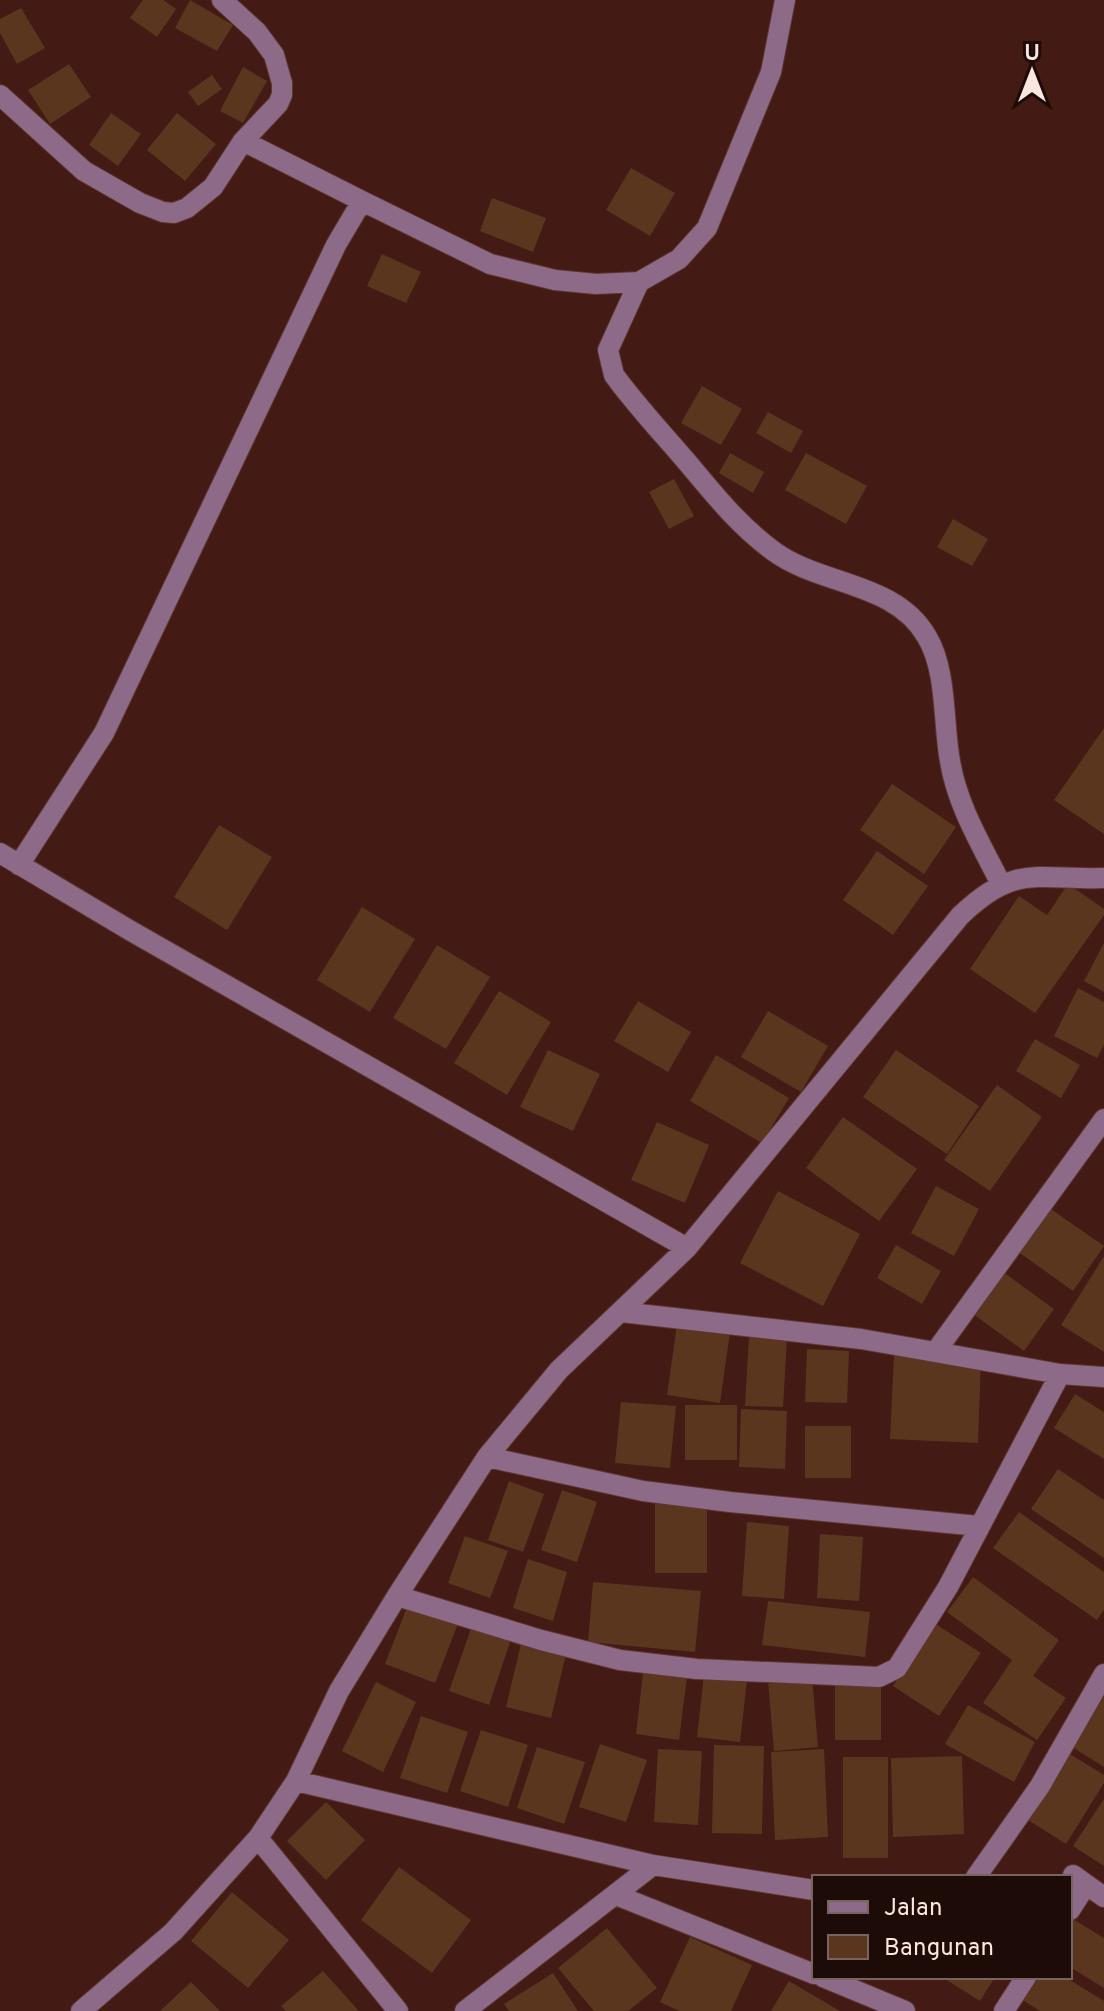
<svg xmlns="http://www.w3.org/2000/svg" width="1104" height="2011" viewBox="0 0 1104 2011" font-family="Overpass,sans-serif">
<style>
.building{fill:#5b361f}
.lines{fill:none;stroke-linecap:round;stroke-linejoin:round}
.minor-casing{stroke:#5d3731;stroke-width:22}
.minor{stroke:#8d6b88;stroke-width:20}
</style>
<rect width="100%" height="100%" fill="#431a14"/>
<path class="building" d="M 143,0 L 163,0 L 176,9 L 157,37 L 130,18 Z
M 190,0 L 233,25 L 217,51 L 175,28 Z
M 21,8 L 45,48 L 17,64 L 0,33 L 0,19 Z
M 69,64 L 91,97 L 50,124 L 28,90 Z
M 243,67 L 267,81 L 243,123 L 220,111 Z
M 212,75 L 222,89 L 198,106 L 188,92 Z
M 111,113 L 141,134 L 118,166 L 89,145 Z
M 177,113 L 216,144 L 185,181 L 147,150 Z
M 631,168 L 675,193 L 650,236 L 606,210 Z
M 492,198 L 546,218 L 533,252 L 480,231 Z
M 382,254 L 421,272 L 406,303 L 367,286 Z
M 702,386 L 742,409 L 721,445 L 681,423 Z
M 768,412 L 803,431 L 791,453 L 756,433 Z
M 730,453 L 764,472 L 753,493 L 719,473 Z
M 806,453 L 867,486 L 846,524 L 785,490 Z
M 674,479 L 694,516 L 669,529 L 649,492 Z
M 953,519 L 988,539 L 972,566 L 937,547 Z
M 1104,728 L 1104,834 L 1054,800 Z
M 892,784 L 956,827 L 924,874 L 860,830 Z
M 219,825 L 272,857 L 227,930 L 174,897 Z
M 877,851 L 928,886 L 893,935 L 843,900 Z
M 1068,884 L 1104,909 L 1104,915 L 1035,1013 L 970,969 L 1019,896 L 1047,915 Z
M 362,907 L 415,939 L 370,1012 L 317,980 Z
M 1104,943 L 1104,992 L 1084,981 Z
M 437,945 L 490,977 L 446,1049 L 393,1018 Z
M 1078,988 L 1104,1002 L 1104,1045 L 1097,1058 L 1054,1036 Z
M 499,991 L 551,1022 L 507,1095 L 454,1063 Z
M 638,1001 L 691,1032 L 668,1072 L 614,1041 Z
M 768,1011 L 828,1046 L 801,1092 L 741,1057 Z
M 1035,1039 L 1080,1065 L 1061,1098 L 1016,1071 Z
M 548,1050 L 600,1074 L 573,1131 L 520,1107 Z
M 896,1050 L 979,1106 L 947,1154 L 863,1097 Z
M 716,1055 L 789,1098 L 762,1143 L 690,1101 Z
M 997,1085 L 1042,1117 L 990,1191 L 944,1160 Z
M 843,1117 L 917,1169 L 879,1221 L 806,1168 Z
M 657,1122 L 709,1145 L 685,1203 L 631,1180 Z
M 936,1186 L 979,1209 L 954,1256 L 911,1233 Z
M 778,1191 L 860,1234 L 823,1306 L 740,1263 Z
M 1048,1207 L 1104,1246 L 1073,1291 L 1017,1251 Z
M 896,1245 L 941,1271 L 922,1304 L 877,1278 Z
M 1104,1256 L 1104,1352 L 1061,1325 Z
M 1003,1272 L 1054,1309 L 1024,1351 L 973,1314 Z
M 677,1325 L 730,1332 L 720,1403 L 667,1395 Z
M 749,1336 L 787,1338 L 783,1407 L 745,1406 Z
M 807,1349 L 849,1351 L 847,1403 L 805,1402 Z
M 894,1356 L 981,1359 L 978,1443 L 890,1439 Z
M 1075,1394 L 1104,1412 L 1104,1459 L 1054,1428 Z
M 621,1402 L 676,1406 L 670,1468 L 615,1463 Z
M 685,1405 L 737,1405 L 737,1460 L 685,1460 Z
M 741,1409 L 787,1411 L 785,1469 L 739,1467 Z
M 805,1426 L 851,1426 L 851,1478 L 805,1478 Z
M 1058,1469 L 1104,1500 L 1104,1558 L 1031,1509 Z
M 509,1481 L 544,1494 L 523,1552 L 488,1540 Z
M 562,1490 L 597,1502 L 577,1562 L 541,1550 Z
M 655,1504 L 707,1504 L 707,1573 L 655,1573 Z
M 1019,1512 L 1104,1572 L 1104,1610 L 1097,1620 L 993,1548 Z
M 747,1522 L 789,1526 L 784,1599 L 742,1596 Z
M 820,1534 L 863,1537 L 859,1601 L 817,1598 Z
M 465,1536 L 508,1551 L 490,1598 L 448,1583 Z
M 528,1559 L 567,1572 L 553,1621 L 513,1608 Z
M 973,1577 L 1059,1640 L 1033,1676 L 1066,1698 L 1037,1740 L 983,1703 L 1012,1660 L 947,1612 Z
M 593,1582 L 701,1591 L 695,1652 L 588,1642 Z
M 768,1601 L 870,1612 L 865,1657 L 762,1645 Z
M 409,1602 L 459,1621 L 435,1683 L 385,1664 Z
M 934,1623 L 981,1653 L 939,1716 L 893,1686 Z
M 472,1626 L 511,1639 L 489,1705 L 449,1691 Z
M 521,1644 L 566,1654 L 551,1718 L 506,1707 Z
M 643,1673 L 687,1677 L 679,1740 L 636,1734 Z
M 704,1675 L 747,1680 L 740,1742 L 697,1737 Z
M 812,1677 L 818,1747 L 774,1751 L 768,1680 Z
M 376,1682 L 416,1702 L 383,1772 L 342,1751 Z
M 835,1684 L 881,1684 L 881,1740 L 835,1740 Z
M 1104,1696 L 1104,1767 L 1072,1747 Z
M 968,1705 L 1035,1742 L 1014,1782 L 945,1744 Z
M 421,1716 L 468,1732 L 447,1793 L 400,1778 Z
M 481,1730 L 528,1745 L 508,1807 L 460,1791 Z
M 600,1744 L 647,1760 L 626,1822 L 579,1807 Z
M 714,1745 L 764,1746 L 762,1834 L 712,1833 Z
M 537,1747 L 585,1762 L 564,1824 L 517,1808 Z
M 658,1749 L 702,1751 L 698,1825 L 654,1822 Z
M 824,1749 L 828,1837 L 775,1840 L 771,1752 Z
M 1070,1754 L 1104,1775 L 1104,1783 L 1066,1844 L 1028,1820 Z
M 962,1756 L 964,1834 L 893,1837 L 891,1758 Z
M 843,1757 L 888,1757 L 888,1858 L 843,1858 Z
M 1104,1799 L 1104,1866 L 1073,1846 Z
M 326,1802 L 365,1840 L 326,1880 L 287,1841 Z
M 399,1867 L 471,1920 L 432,1973 L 361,1920 Z
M 232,1892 L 289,1940 L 248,1988 L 191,1941 Z
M 1073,1919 L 1104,1938 L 1104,1988 L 1070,1967 L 1070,1924 Z
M 607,1928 L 657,1988 L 628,2011 L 594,2011 L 558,1968 Z
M 690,1937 L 752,1965 L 731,2011 L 679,2011 L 660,2002 Z
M 323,1971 L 359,2011 L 286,2011 L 281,2006 Z
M 553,1973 L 578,2011 L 509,2011 L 504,2004 Z
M 942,1977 L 995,1977 L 980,2001 Z
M 1035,1977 L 1065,1977 L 1104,2001 L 1104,2011 L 1040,2011 L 1021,1999 Z
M 789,1981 L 840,2011 L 771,2011 Z
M 191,1982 L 220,2011 L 160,2011 Z"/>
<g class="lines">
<defs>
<path id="minor" d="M 0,95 L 84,171 L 140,203 L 163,212 L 174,213 L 187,208 L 213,187 L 243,141 L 278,104 L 282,95 L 282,83 L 274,55 L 257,32 L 222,0
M 362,201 L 490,264 L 555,280 L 596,284 L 639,282 L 679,259 L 707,228 L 771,72 L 785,0
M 639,282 L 608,350 L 614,375 C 638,408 666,437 692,468 C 717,498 740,526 772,550 C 819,586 895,581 927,637 C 947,670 943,723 950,761 C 957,805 981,844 1001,884
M 0,853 L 131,931 L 687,1248
M 19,865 L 104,733 L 336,245 L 362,201 L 243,141
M 621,1312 L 861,1339 L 1060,1374 L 1104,1377
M 936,1351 L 1104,1119
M 487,1457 L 643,1491 L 730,1502 L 979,1526
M 397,1596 L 541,1640 L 620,1660 L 697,1669 L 879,1677 L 897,1668 L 948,1587 L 1060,1374
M 296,1781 L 653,1865 L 814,1890
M 258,1838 L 398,2011
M 1073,1875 L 1104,1897
M 976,1877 L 1040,1786 L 1104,1674
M 616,1895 L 814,1974
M 1070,1910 L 1086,1885
M 823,1977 L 905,2011
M 81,2011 L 173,1932 L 258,1838 L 296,1781 L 339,1691 L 397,1596 L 487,1457 L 559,1370 L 687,1248 L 960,916 C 1015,863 1037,880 1104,878
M 465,2011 L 653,1865
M 1004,2011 L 1026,1977"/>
</defs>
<use href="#minor" class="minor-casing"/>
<use href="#minor" class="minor"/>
</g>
<rect x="812" y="1875" width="260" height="104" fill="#1d0b08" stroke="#77635f" stroke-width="2"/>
<rect x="828" y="1901" width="40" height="12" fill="#8d6b88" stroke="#77635f" stroke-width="2"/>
<text x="884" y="1915" font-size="24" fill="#fde6e2">Jalan</text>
<rect x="828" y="1935" width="40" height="24" fill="#5b361f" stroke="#77635f" stroke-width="2"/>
<text x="884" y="1955" font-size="24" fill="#fde6e2">Bangunan</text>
<g transform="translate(1032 72)" stroke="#1d0b08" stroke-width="6" paint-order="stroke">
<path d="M0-6L14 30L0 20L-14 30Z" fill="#fde6e2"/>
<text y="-12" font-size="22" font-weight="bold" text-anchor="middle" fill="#fde6e2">U</text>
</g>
</svg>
